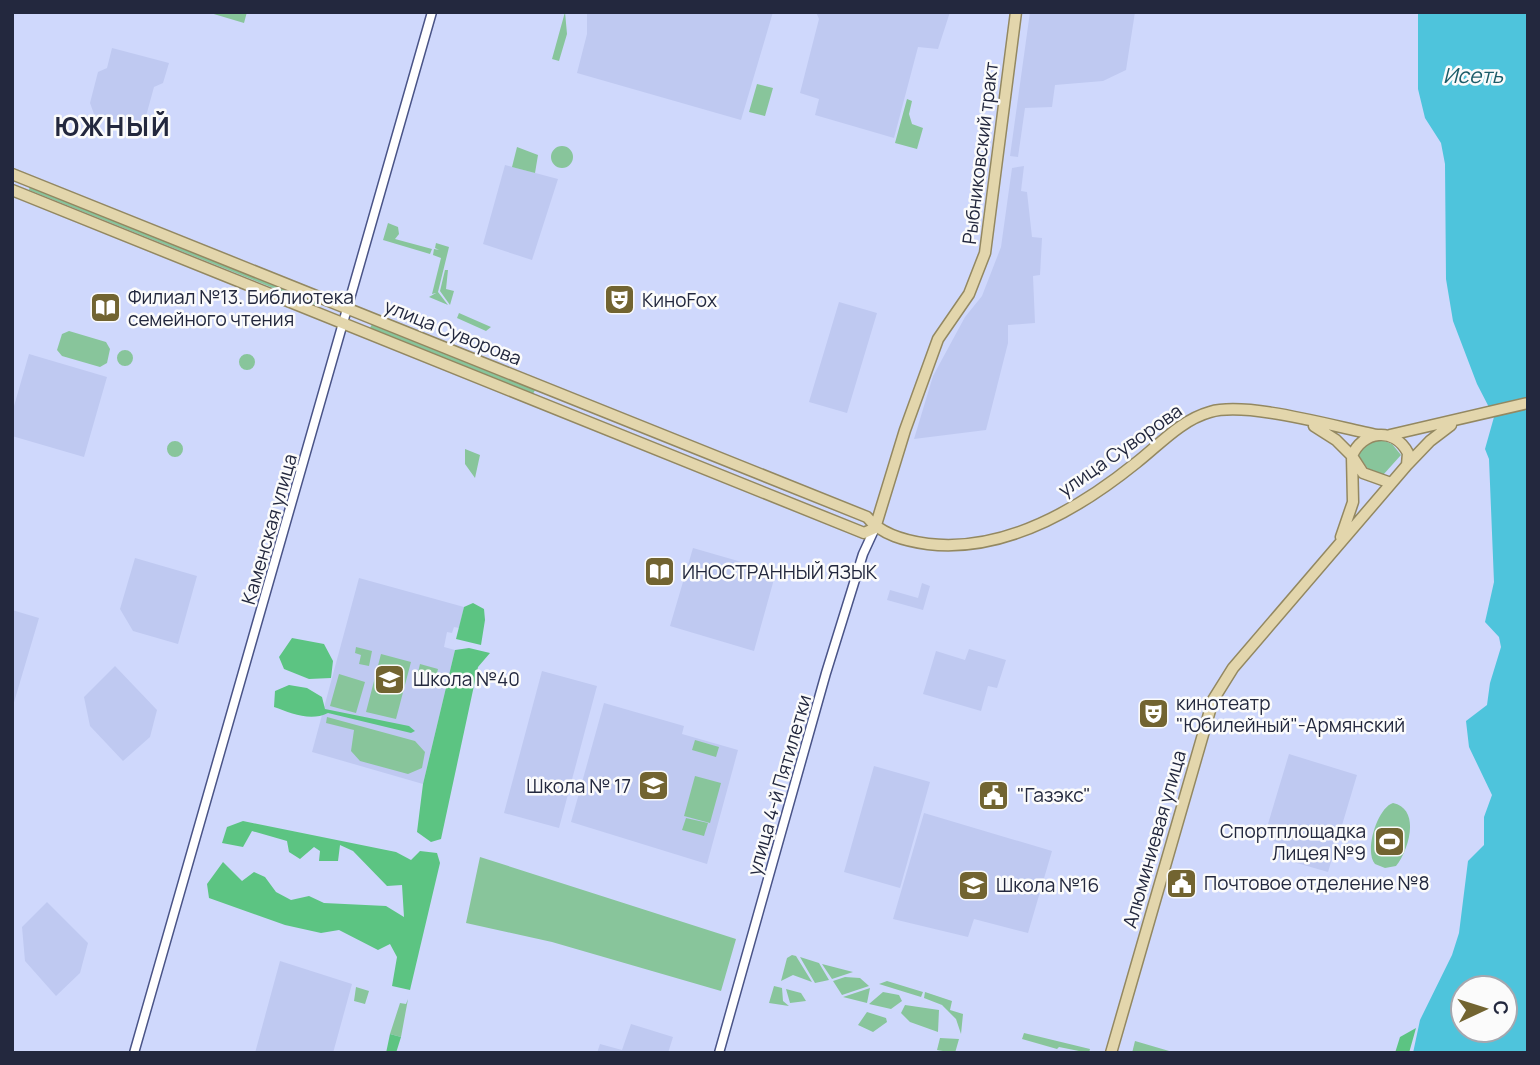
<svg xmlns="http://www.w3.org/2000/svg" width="1540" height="1065" viewBox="0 0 1540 1065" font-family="Manrope,sans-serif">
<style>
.built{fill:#bfc9f1}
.green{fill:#88c59b}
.forest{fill:#5cc482}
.water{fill:#4ec4dc;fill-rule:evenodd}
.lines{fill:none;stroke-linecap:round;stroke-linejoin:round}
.minor-casing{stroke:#4a5487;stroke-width:11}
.major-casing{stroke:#938861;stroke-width:13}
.minor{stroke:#fff;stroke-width:8}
.major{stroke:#e3d6ac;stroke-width:10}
.labels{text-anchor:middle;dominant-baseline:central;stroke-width:5;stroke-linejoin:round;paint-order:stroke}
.street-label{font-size:19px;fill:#23283e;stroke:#fbfbfb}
.poi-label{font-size:19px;fill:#23283e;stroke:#fbfbfb;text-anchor:start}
.water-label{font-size:21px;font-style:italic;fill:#1c5c69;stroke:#fbfbfb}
.district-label{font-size:26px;font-weight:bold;letter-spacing:2px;fill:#23283e;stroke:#fbfbfb}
</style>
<rect width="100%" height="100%" fill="#cfd8fc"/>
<path class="built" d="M 587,12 L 773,12 L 741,120 L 577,73 L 587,34 Z
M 816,12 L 950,12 L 938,49 L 918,47 L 894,138 L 815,115 L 819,99 L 800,93 L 819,19 Z
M 1030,12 L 1135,12 L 1126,70 L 1103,81 L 1055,85 L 1052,107 L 1025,108 L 1018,157 L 1010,156 Z
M 112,48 L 169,63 L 163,83 L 154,87 L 143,127 L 94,114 L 90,103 L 98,72 L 107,68 Z
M 505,165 L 558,179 L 532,260 L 483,244 Z
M 1024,166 L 1021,191 L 1027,192 L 1032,237 L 1042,238 L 1040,275 L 1033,276 L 1035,323 L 1008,325 L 1008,343 L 986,430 L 914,439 L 933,376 L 965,317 L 982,296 L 1001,247 L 1012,168 Z
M 839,302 L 877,313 L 847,413 L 809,402 Z
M 29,354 L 107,377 L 84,457 L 12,436 L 12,413 Z
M 693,548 L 776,572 L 754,651 L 670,626 Z
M 135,558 L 197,576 L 178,644 L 133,631 L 120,609 Z
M 359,578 L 464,607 L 459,628 L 454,627 L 452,633 L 447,632 L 444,647 L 455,650 L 423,784 L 312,752 Z
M 922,583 L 930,586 L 923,610 L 887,600 L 890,590 L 918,598 Z
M 12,610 L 39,618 L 12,709 Z
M 969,649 L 1006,660 L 997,688 L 988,686 L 981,711 L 923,694 L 936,651 L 965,660 Z
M 115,666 L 157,710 L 150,737 L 123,761 L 90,726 L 84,697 Z
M 542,671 L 597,686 L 559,828 L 504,813 Z
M 604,703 L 684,726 L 682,734 L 738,750 L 707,864 L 571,822 Z
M 1289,754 L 1357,775 L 1328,872 L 1276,857 L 1279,843 L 1271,840 L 1268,824 Z
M 874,766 L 930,782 L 900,888 L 844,872 Z
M 924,813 L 1052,851 L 1028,933 L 974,919 L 968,937 L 893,919 Z
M 47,902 L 88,943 L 80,973 L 56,996 L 25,961 L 22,927 Z
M 280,961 L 352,984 L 333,1053 L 255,1053 Z
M 631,1024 L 673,1037 L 668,1053 L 597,1053 L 600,1044 L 622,1050 Z"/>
<path class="green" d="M 207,12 L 247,12 L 244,23 Z
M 565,12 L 567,34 L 559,61 L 552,59 Z
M 757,84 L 773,88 L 765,116 L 749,112 Z
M 907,99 L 912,101 L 909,114 L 912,124 L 923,128 L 917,149 L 895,143 Z
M551 157a11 11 0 1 1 22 0a11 11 0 1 1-22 0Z
M 517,147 L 538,155 L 535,173 L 512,167 Z
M 30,185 L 320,302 L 318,306 L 29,190 Z
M 388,223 L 398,227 L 399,234 L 395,239 L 432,249 L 430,254 L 383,240 Z
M 436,243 L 449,247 L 438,292 L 448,305 L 429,297 L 436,293 L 432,294 L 441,258 L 433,255 L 434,249 L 439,250 L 435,248 Z
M 445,270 L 448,270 L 446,289 L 454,291 L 450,305 L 440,291 Z
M 459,313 L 491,327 L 486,331 L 457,318 Z
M 372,324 L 535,390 L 533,394 L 370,328 Z
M 69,331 L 106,342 L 110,349 L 107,363 L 100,367 L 62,356 L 57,350 L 62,334 Z
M117 358a8 8 0 1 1 16 0a8 8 0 1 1-16 0Z
M239 362a8 8 0 1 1 16 0a8 8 0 1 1-16 0Z
M 1382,440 L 1392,444 L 1401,455 L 1383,475 L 1368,469 L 1359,456 C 1361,444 1370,439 1382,440 Z
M167 449a8 8 0 1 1 16 0a8 8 0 1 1-16 0Z
M 465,449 L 480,455 L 475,478 L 465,464 Z
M 356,647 L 372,651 L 369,666 L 359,664 L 361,655 L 355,653 Z
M 381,654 L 411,662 L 396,719 L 366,712 Z
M 420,664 L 438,669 L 435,681 L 417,676 Z
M 339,674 L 365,682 L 356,713 L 330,706 Z
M 327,717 L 415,741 L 425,752 L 422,768 L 408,774 L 360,761 L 351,751 L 354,730 L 326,723 Z
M 695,740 L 719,747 L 716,757 L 692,750 Z
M 695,776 L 721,783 L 710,823 L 684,816 Z
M 1393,803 C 1421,809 1409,850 1396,866 L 1385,868 L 1375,864 C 1364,852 1377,808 1393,803 Z
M 686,818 L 708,823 L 704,836 L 682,830 Z
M 480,857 L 736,939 L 721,991 L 552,942 L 466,923 Z
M 792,955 L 796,956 L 812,982 L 793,975 L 781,981 L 787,958 Z
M 800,957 L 819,963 L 829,980 L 815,983 Z
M 822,964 L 853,972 L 832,979 Z
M 845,977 L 860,978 L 869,986 L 842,995 L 833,981 Z
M 887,981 L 923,992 L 921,997 L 879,984 Z
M 774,986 L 782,988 L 783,1001 L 789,1006 L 769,1003 Z
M 356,987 L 369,991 L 365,1004 L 354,1001 Z
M 870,988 L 867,1003 L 843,997 Z
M 786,989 L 801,993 L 806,1001 L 790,1003 Z
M 883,992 L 899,995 L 902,1001 L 891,1009 L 869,1004 Z
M 925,992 L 952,1001 L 950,1010 L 963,1014 L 961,1034 L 956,1019 L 942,1005 L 924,998 Z
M 408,999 L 401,1037 L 390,1034 L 400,1003 L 406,1004 Z
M 905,1005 L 939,1010 L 938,1032 L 910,1022 L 901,1013 Z
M 867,1012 L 886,1018 L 887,1022 L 873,1032 L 858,1025 Z
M 1024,1033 L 1090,1049 L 1089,1053 L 1059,1047 L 1057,1049 L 1022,1039 Z
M 940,1038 L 959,1039 L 955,1053 L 937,1050 Z
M 1135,1041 L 1176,1053 L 1132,1053 Z"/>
<path class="forest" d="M 473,603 L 484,609 L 485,620 L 481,645 L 456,639 L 464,607 Z
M 292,638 L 324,644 L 333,661 L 331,678 L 309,679 L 284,669 L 279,657 Z
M 469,648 L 490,653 L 478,667 L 441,839 L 431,842 L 417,832 L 423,784 L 455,650 Z
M 289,685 L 307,688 L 322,697 L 325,709 L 409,726 L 415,731 L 411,733 L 328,713 C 310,722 291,713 274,707 L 275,691 Z
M 243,821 L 396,852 L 411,860 L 420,851 L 437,853 L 440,863 L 410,990 L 392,986 L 397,957 L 390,944 L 378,950 L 339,930 L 321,933 L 285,925 L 209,898 L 207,884 L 223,862 L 242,881 L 254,872 L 265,877 L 276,892 L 291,900 L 309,896 L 324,903 L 386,906 L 404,917 L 402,885 L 387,886 L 353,851 L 340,845 L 338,861 L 319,861 L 320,851 L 314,847 L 300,859 L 289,852 L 287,841 L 252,831 L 243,847 L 222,843 L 227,827 Z
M 1416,1028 L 1409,1053 L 1395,1053 L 1400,1037 Z
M 390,1034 L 401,1037 L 396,1053 L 386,1053 Z"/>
<path class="water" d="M 1418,12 L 1528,12 L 1528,1053 L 1413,1053 L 1420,1020 L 1452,955 L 1459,933 L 1468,861 L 1484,845 L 1484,817 L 1492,795 L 1469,747 L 1466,721 L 1487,705 L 1490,683 L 1501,647 L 1499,637 L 1485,622 L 1494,582 L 1489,459 L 1485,449 L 1494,417 L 1477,384 L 1453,321 L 1446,279 L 1445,164 L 1441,143 L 1425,118 L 1418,89 ZM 1463,988 L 1505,988 L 1505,1030 L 1463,1030 Z"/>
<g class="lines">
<defs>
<path id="minor" d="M 134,1053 L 432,12
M 719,1053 L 826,673 L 863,554 L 875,528"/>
<path id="major" d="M 12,174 L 867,517 C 881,535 906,541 928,544 C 1005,553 1079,509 1136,463 C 1159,445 1181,420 1210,412 C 1247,401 1336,427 1377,435
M 12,190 L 864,533 L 875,528
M 1314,426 L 1336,440 L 1352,456 L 1353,502 L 1341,537
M 1390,435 L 1528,403
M 1407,465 L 1430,441 L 1451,425
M 875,528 L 905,430 L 938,339 L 969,294 L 985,253 L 1016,12
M 1111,1053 L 1213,700 L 1233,668 L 1407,465 L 1408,453 C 1394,426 1362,431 1352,456 L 1363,473 L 1391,483"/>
</defs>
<use href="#minor" class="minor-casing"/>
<use href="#major" class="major-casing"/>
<use href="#minor" class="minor"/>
<use href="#major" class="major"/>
</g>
<defs>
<symbol id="theatre-square" viewBox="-11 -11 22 22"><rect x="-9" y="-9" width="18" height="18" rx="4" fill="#726431" stroke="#fbfbfb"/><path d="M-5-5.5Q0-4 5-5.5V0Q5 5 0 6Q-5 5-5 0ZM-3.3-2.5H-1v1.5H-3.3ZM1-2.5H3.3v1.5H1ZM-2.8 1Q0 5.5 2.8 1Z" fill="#fff"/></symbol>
<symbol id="library-square" viewBox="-11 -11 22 22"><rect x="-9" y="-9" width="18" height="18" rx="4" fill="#726431" stroke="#fbfbfb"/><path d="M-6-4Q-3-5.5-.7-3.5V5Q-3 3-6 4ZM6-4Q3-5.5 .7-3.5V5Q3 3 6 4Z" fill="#fff"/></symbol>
<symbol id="school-square" viewBox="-11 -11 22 22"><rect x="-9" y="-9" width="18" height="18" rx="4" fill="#726431" stroke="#fbfbfb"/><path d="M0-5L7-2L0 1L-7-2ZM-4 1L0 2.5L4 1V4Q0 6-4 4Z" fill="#fff"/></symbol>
<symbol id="civic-square" viewBox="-11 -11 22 22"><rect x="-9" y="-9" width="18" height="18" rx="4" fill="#726431" stroke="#fbfbfb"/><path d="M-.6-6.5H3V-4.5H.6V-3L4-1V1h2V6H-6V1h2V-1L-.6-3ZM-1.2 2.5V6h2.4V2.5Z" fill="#fff"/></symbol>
<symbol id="stadium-square" viewBox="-11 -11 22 22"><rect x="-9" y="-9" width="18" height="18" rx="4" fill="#726431" stroke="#fbfbfb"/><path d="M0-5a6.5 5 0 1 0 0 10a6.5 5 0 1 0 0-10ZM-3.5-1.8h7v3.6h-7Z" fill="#fff"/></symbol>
</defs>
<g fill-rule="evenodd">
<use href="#theatre-square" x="602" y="282" width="35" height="35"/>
<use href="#library-square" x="88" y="290" width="35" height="35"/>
<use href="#library-square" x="642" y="554" width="35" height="35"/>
<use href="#school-square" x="372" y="662" width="35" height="35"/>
<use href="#theatre-square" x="1136" y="696" width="35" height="35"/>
<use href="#school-square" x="636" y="768" width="35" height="35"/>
<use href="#civic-square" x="976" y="778" width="35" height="35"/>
<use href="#stadium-square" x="1372" y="824" width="35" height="35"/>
<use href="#civic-square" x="1164" y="866" width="35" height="35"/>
<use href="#school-square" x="956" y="868" width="35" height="35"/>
</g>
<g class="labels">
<g class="street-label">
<text transform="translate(980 153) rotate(-83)">Рыбниковский тракт</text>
<text transform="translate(453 332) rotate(22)">улица Суворова</text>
<text transform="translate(1120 450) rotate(-35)">улица Суворова</text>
<text transform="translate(269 529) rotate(-74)">Каменская улица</text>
<text transform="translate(779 785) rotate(-74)">улица 4-й Пятилетки</text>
<text transform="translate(1154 839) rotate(-74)">Алюминиевая улица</text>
</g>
<g class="poi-label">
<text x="128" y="297">Филиал №13. Библиотека<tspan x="128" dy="22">семейного чтения</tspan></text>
<text x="642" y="300">КиноFox</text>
<text x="682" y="572">ИНОСТРАННЫЙ ЯЗЫК</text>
<text x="413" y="679">Школа №40</text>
<text x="1176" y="703">кинотеатр<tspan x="1176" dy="22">"Юбилейный"-Армянский</tspan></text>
<text x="631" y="786" text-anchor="end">Школа № 17</text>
<text x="1017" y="795">"Газэкс"</text>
<text x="1366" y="831" text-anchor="end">Спортплощадка<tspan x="1366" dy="22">Лицея №9</tspan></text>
<text x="1204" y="883">Почтовое отделение №8</text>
<text x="996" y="885">Школа №16</text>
</g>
<g class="water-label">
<text x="1473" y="75">Исеть</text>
</g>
<g class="district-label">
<text x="113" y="126">ЮЖНЫЙ</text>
</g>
</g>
<rect width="1540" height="1065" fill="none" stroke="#23283e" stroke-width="28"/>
<g transform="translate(1484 1009) rotate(86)"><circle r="33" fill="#fbfbfb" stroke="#a5a7af" stroke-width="2"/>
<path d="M0-5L12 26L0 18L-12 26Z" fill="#726431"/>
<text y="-10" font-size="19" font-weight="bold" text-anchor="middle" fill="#23283e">С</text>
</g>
</svg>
